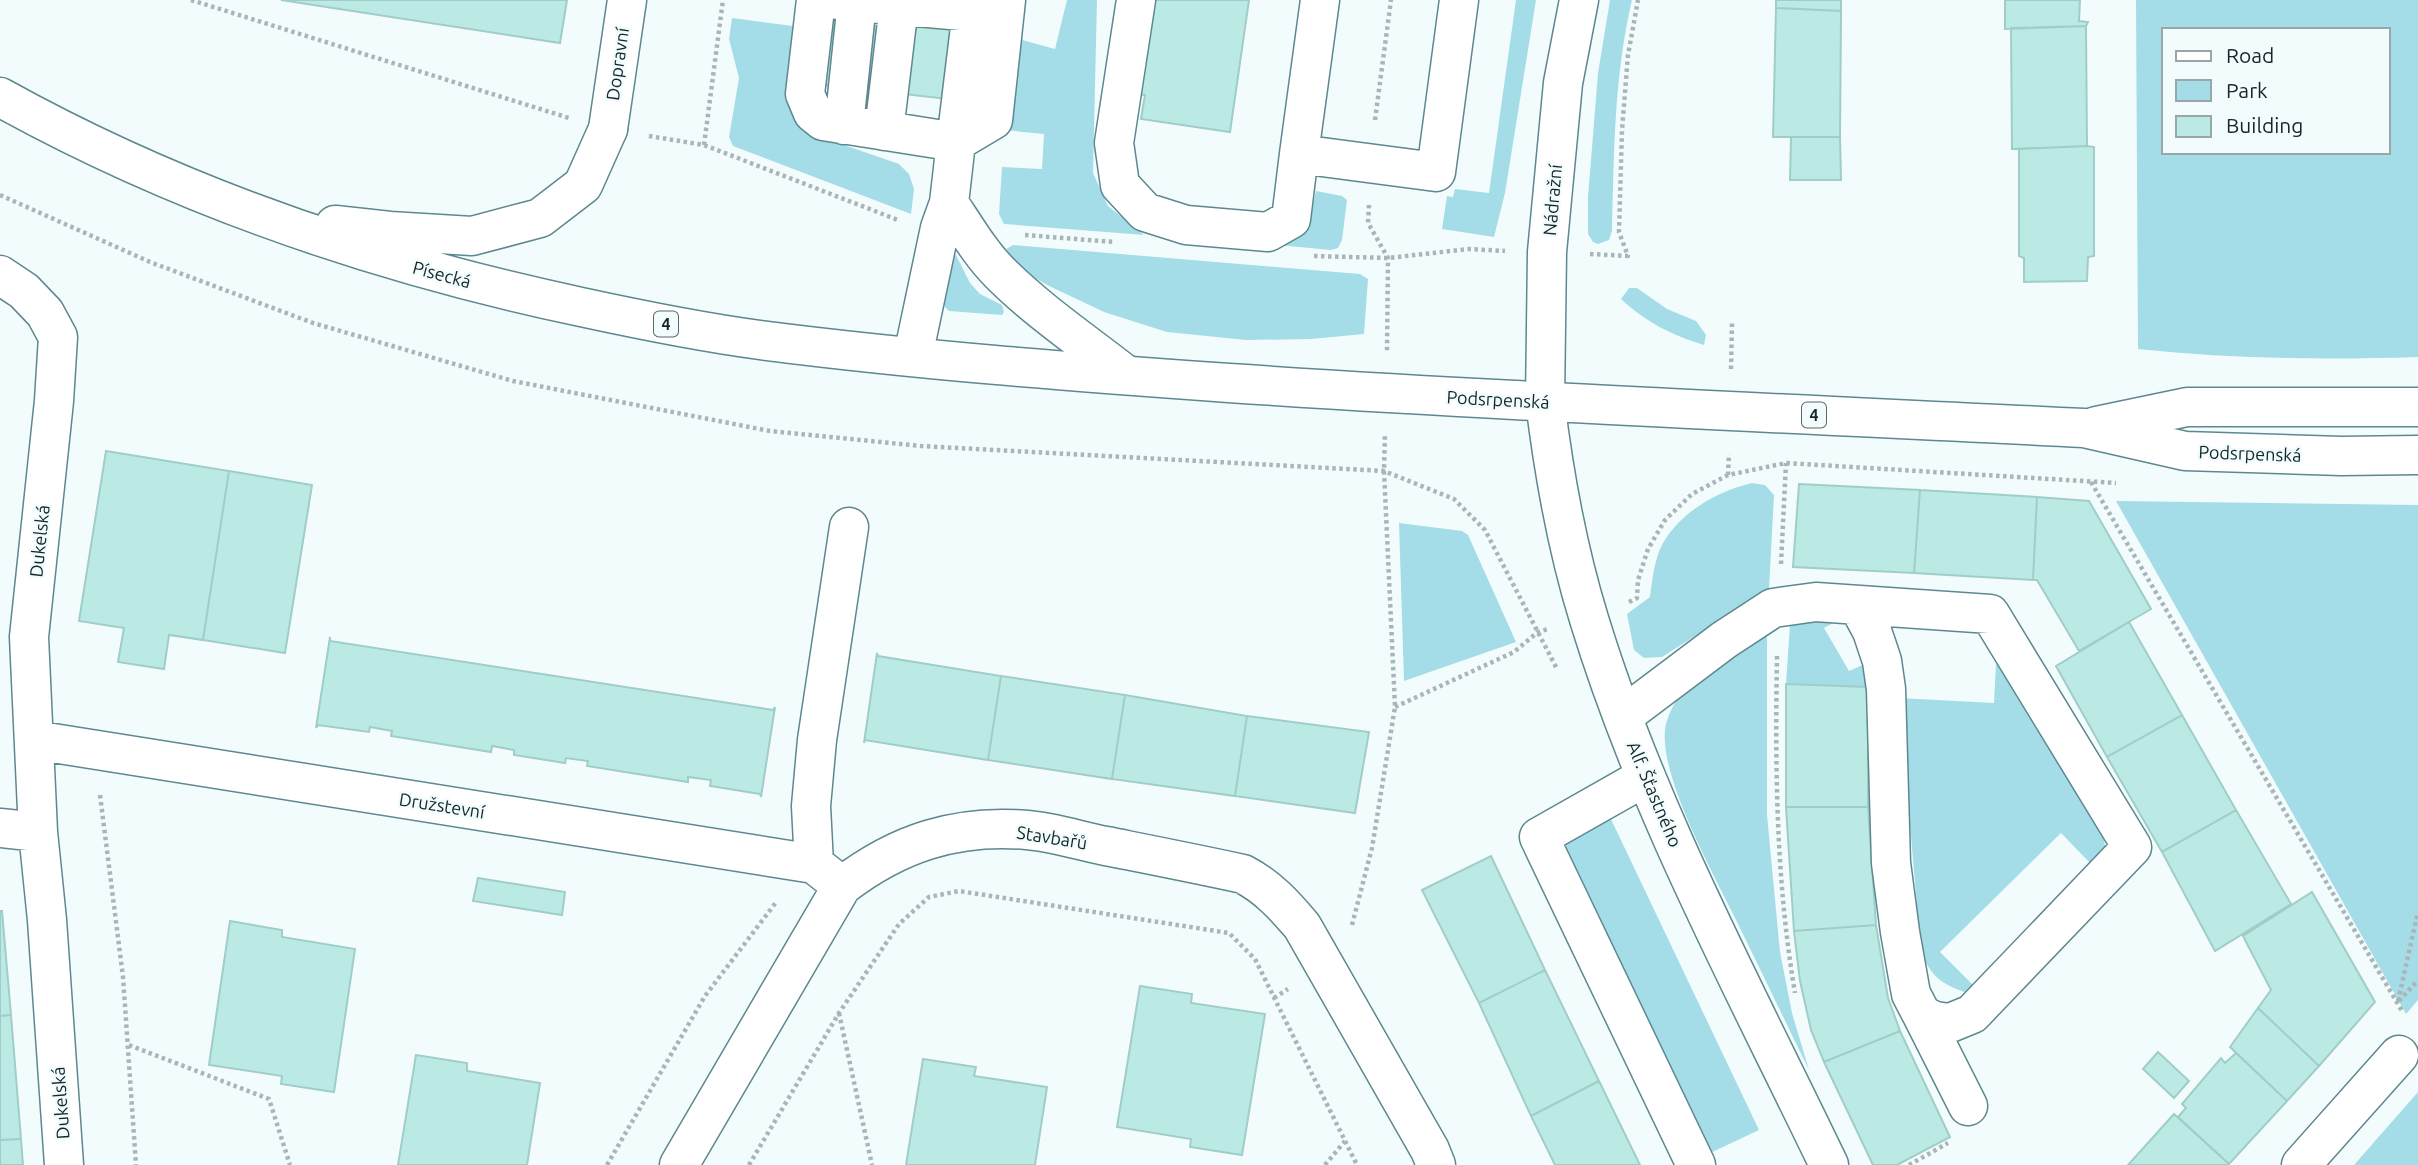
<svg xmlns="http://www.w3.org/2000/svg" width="2418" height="1165" viewBox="0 0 2418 1165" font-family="Ubuntu,sans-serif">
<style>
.green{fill:#a4dde7;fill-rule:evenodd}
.building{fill:#bbeae4;stroke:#a0cdc8;stroke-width:2}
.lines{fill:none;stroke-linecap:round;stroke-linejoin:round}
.minor-casing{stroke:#5d888f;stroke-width:41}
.major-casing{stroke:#5d888f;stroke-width:41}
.path{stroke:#a9b5b7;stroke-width:4.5;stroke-dasharray:3.5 3.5;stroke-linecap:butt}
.minor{stroke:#fff;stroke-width:38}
.major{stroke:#fff;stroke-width:38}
.labels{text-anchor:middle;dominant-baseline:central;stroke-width:5;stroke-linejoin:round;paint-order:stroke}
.shield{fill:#f3fcfd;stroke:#586769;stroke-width:2}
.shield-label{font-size:16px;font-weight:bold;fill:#15272a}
.street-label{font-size:18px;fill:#15272a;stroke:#f3fcfd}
</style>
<rect width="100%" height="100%" fill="#f3fcfd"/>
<path class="green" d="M 1067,0 L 1097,0 L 1093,173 L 1108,206 L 1144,235 L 1004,224 L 999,214 L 1002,167 L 1042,169 L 1044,134 L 1005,130 L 1015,38 L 1055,49 Z
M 1516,0 L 1536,0 L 1505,193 L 1494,237 L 1442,229 L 1447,196 L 1453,197 L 1455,189 L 1489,193 Z
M 1610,0 L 1632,0 C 1614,76 1614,153 1612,231 L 1609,240 L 1598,244 L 1593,242 L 1588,234 L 1588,197 L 1598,73 Z
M 2136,0 L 2418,0 L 2418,357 C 2324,360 2232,359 2138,349 ZM 2164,30 L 2388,30 L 2388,152 L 2164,152 Z
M 732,18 L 793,26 L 789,76 L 821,137 L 899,164 L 909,174 L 914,189 L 911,214 L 733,146 L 729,137 L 739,78 L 729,39 Z
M 1316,191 L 1342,196 L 1347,200 L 1342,240 L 1338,248 L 1331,250 L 1266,244 C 1300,228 1308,231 1316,191 Z
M 1013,245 L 1360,274 L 1368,279 L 1364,334 L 1311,339 L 1246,340 L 1167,332 L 1104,312 L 1047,285 L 1023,271 L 1006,249 Z
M 956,255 L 970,283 L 980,294 L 1002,305 L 1004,312 L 1002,315 L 949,311 L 944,306 L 950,256 Z
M 1629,288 L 1637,288 L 1667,309 L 1696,321 L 1706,335 L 1704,345 C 1671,335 1646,322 1621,299 Z
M 1752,483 L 1765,485 L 1774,495 L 1769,589 L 1662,657 L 1644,658 L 1634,650 L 1627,614 L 1650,597 C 1652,581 1654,564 1660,549 C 1676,514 1717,491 1752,483 Z
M 2116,501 L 2418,505 L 2418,1000 L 2406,1014 Z
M 1399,523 L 1462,531 L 1468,535 L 1516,642 L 1404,681 Z
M 1799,613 L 1837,621 L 1824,628 L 1849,671 L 1865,664 L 1868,687 L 1786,684 L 1790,624 Z
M 1767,634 L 1767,815 L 1780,952 L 1792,1013 L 1809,1070 C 1785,1021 1761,971 1737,922 C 1716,878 1655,771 1666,724 C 1678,678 1730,657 1767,634 Z
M 1996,663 L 2013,672 L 2103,835 L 2107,857 L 2090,863 L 2061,833 L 1940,952 L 1975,987 L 1964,992 C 1940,983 1931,976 1921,952 L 1899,698 L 1994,703 Z
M 1609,815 L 1759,1130 L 1708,1154 L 1558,839 Z
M 2418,1092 L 2418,1165 L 2354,1165 Z"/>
<path class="building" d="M 281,0 L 567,0 L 560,43 Z
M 832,0 L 1008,35 L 1000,105 L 789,81 Z
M 1148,0 L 1249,0 L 1230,132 L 1141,119 L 1145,95 L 1134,94 Z
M 1776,0 L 1841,0 L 1841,11 L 1776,8 Z
M 2005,0 L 2080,0 L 2079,21 L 2088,22 L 2086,26 L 2005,29 Z
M 1776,8 L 1841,11 L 1840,137 L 1773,137 Z
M 2086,26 L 2087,146 L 2012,149 L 2011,28 Z
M 1791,137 L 1840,137 L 1841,180 L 1790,180 Z
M 2087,146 L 2094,147 L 2094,256 L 2088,257 L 2087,281 L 2024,282 L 2024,258 L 2019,256 L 2019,149 Z
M 106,451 L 229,471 L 203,640 L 169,635 L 164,669 L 118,662 L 124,628 L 79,621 Z
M 229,471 L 312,485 L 285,653 L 203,640 Z
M 1799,484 L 1920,490 L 1914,573 L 1793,567 Z
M 1920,490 L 2037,497 L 2033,580 L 1914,573 Z
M 2037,497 L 2089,501 L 2151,609 L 2079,651 L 2037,580 L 2033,580 Z
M 2129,622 L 2182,715 L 2107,757 L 2056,666 Z
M 330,637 L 330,641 L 773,710 L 775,707 L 761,797 L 760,794 L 710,786 L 711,780 L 688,777 L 688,782 L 587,766 L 588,761 L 566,758 L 565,763 L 514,755 L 514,750 L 492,746 L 491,752 L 391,736 L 392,731 L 370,727 L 369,732 L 318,725 L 316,728 Z
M 877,653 L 878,656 L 1001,676 L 988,760 L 865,740 L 864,743 Z
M 1001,676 L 1125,695 L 1112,779 L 988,760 Z
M 1786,684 L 1868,687 L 1868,807 L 1786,807 Z
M 1125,695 L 1247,716 L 1235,796 L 1112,779 Z
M 2182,715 L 2236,810 L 2162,852 L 2107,757 Z
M 1247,716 L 1369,732 L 1355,813 L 1235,796 Z
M 1786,807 L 1868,807 L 1876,925 L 1794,931 Z
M 2236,810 L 2291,904 L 2215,951 L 2162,852 Z
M 1491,856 L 1545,970 L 1479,1003 L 1422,890 Z
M 478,878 L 565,892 L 562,915 L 473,901 Z
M 2312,892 L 2375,1002 L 2319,1066 L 2258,1008 L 2271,990 L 2243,936 Z
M 0,911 L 2,911 L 11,1015 L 0,1016 Z
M 230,921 L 282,930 L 282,937 L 355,949 L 334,1092 L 281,1084 L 282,1076 L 209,1065 Z
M 1876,925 L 1888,998 L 1900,1031 L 1824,1062 L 1811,1030 L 1800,981 L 1794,931 Z
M 1545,970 L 1599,1081 L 1531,1116 L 1479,1003 Z
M 1140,986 L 1192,994 L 1191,1003 L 1265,1014 L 1242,1155 L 1190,1147 L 1191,1139 L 1117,1127 Z
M 2258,1008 L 2319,1066 L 2287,1101 L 2230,1047 Z
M 11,1015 L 21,1139 L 0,1140 L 0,1016 Z
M 1900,1031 L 1950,1137 L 1897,1165 L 1873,1165 L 1824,1062 Z
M 2158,1052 L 2189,1081 L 2174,1098 L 2143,1069 Z
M 2236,1053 L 2287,1101 L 2229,1164 L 2178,1117 L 2186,1108 L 2182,1104 L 2221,1058 L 2225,1063 Z
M 416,1055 L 467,1063 L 467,1071 L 540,1083 L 527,1165 L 398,1165 Z
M 923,1059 L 976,1067 L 974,1076 L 1047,1087 L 1035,1165 L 906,1165 Z
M 1599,1081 L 1640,1165 L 1555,1165 L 1531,1116 Z
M 2174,1114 L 2229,1164 L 2228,1165 L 2128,1165 Z
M 21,1139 L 23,1165 L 0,1165 L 0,1140 Z"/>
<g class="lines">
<defs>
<path id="minor" d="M 816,0 L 805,94 L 813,113 L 823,121 L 956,142 L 972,11
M 838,0 L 996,14
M 1136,0 L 1114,143 L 1120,185 L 1145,212 L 1186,225 L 1268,232 L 1291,219 L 1299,154
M 1320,0 L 1299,154 L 1436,172 L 1459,0
M 844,125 L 857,2
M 608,129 L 627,0
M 884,131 L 899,5
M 949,203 C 965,227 980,253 1000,273 C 1038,311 1084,342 1126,375
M 0,275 L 24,291 L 45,313 L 58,337 L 54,401 L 29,637 L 38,832 L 47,920 L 64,1165
M 913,356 L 940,228 L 949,203 L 956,142 L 993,120 L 1006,0
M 1545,401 L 1547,252 L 1563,83 L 1579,0
M 1623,716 L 1724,640 L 1773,608 L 1816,602 L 1990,614 L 2132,847 L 1972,1014 L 1950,1023 L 1935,1021 L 1922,1015 L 1911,994 L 1900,932 L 1891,863 L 1886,689 L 1882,661 L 1872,631 L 1858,605
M 34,740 L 814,864 L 842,886
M 1645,777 L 1539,837 L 1696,1165
M 0,828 L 38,832
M 814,864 L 811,806 L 817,740 L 849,527
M 1922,1015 L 1968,1106
M 679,1165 L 842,886 C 898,843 956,824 1027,830 C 1053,832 1080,841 1106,846 C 1151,855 1197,864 1243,874 C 1268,887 1284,905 1302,926 L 1430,1150 L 1436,1165
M 2301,1165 L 2399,1055"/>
<path id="major" d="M 0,97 C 182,198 378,264 581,307 C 641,320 700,332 760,340 C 916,360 1073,372 1229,383 C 1514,402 1799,414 2084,428 L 2185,451 L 2341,456 L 2418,455
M 335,225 L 390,231 L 472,236 L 540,218 L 583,185 L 608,129
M 1545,401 C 1554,475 1567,548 1589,619 C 1647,809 1743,986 1829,1165
M 2096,426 L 2187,407 L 2418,407"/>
</defs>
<use href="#minor" class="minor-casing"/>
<use href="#major" class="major-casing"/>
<path class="path" d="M 191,0 L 569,118
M 1375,120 L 1391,0
M 649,136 L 704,145 L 898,220
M 704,145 L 723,0
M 0,195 L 150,262 L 313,323 L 513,381 L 770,431 L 921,446 L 1384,471 L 1454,499 L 1485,530 L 1557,669
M 1369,205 L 1368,223 L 1388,258 L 1387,352
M 1025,235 L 1114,242
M 1590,254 L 1628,256 L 1619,232 L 1622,130 L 1628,55 L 1638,0
M 1314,256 L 1388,258 L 1469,249 L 1505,251
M 1731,369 L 1732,323
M 1728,475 L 1729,454
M 2091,482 L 2402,1011
M 1781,564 L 1786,463
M 1629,602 L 1637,598 L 1638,580 L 1648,549 L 1665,520 L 1692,494 L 1728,475 L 1786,463 L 2116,483
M 1777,656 C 1775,769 1776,881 1795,993
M 1395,707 L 1514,652 L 1538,632 L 1548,629
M 100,795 L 123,977 L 136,1165
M 1352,925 L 1372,848 L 1395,707 L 1384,471 L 1385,434
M 1274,998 L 1288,989
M 2398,1001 L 2418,912
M 2399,1001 L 2418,980
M 839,1013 L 872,1165
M 129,1045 L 269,1099 L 290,1165
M 607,1165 L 705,996 L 777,901
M 749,1165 L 839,1013 L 899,924 L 929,897 L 959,891 L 1229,933 L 1255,959 L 1357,1165
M 1325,1165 L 1345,1141
M 1909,1165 L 1948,1143"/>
<use href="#minor" class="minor"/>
<use href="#major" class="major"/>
</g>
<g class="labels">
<g class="shield">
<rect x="654" y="311.5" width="24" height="25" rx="5"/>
<rect x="1802" y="402.5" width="24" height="25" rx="5"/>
</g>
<g class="shield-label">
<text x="666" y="324">4</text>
<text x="1814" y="415">4</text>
</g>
<g class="street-label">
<text transform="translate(617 64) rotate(-82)">Dopravní</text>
<text transform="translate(1552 200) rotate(-85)">Nádražní</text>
<text transform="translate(442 274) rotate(15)">Písecká</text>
<text transform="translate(1498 399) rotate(3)">Podsrpenská</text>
<text transform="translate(2250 453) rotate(2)">Podsrpenská</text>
<text transform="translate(39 541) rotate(-84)">Dukelská</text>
<text transform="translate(1655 794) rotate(67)">Alf. Šťastného</text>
<text transform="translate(442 805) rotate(9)">Družstevní</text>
<text transform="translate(1052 837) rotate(9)">Stavbařů</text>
<text transform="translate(60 1103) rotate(-94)">Dukelská</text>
</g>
</g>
<rect x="2162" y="28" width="228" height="126" fill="#f3fcfd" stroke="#9aa7a9" stroke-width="2"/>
<rect x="2176" y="51" width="35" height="10" fill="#ffffff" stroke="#9aa7a9" stroke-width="2"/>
<text x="2226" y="63" font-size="21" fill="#15272a">Road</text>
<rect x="2176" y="80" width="35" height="21" fill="#a4dde7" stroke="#9aa7a9" stroke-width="2"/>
<text x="2226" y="98" font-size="21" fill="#15272a">Park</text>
<rect x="2176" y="116" width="35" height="21" fill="#bbeae4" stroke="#9aa7a9" stroke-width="2"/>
<text x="2226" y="133" font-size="21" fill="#15272a">Building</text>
</svg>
